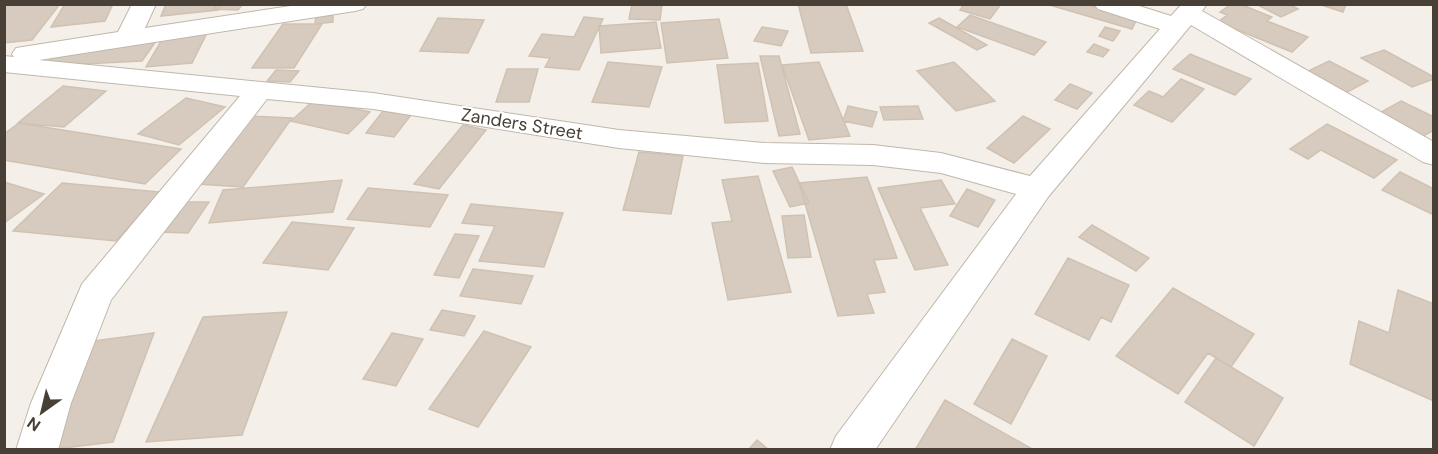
<svg xmlns="http://www.w3.org/2000/svg" width="1438" height="454" viewBox="0 0 1438 454" font-family="'DM Sans',sans-serif">
<style>
.building{fill:#d6cbbe;stroke:#d0c2b2;stroke-width:1.5}
.lines{fill:none;stroke-linecap:round;stroke-linejoin:round}
.minor-casing{stroke:#c0b7ac;stroke-width:2}
.minor{fill:#fff;fill-rule:evenodd}
.labels{text-anchor:middle;dominant-baseline:central;stroke-width:4.5;stroke-linejoin:round;paint-order:stroke}
.street-label{font-size:18px;fill:#484037;stroke:#fff}
</style>
<rect width="100%" height="100%" fill="#f4f0e9"/>
<path class="building" d="M 4,4 L 60,4 L 32,40 L 4,43 Z
M 65,4 L 113,4 L 105,21 L 51,27 Z
M 166,4 L 220,4 L 218,10 L 161,16 Z
M 218,4 L 243,4 L 238,10 L 213,9 Z
M 632,4 L 662,4 L 660,20 L 629,19 Z
M 798,4 L 846,4 L 863,51 L 811,53 Z
M 964,4 L 1001,4 L 990,19 L 960,10 Z
M 1046,4 L 1085,4 L 1137,19 L 1132,29 Z
M 1231,4 L 1240,4 L 1272,17 L 1267,21 L 1308,37 L 1292,52 L 1218,22 L 1227,15 L 1220,12 Z
M 1256,4 L 1289,4 L 1298,9 L 1281,17 Z
M 1318,4 L 1346,4 L 1343,12 Z
M 333,12 L 333,22 L 315,24 L 316,15 Z
M 970,15 L 1046,42 L 1034,55 L 957,27 Z
M 584,17 L 603,19 L 579,70 L 545,67 L 550,58 L 529,56 L 542,34 L 574,37 Z
M 438,18 L 484,20 L 468,53 L 420,51 Z
M 939,18 L 987,45 L 977,50 L 929,23 Z
M 719,19 L 728,58 L 667,63 L 661,23 Z
M 656,22 L 661,48 L 601,53 L 599,26 Z
M 283,24 L 322,24 L 294,68 L 252,68 Z
M 762,27 L 788,31 L 781,46 L 754,41 Z
M 1105,27 L 1120,31 L 1113,41 L 1099,36 Z
M 207,33 L 192,63 L 146,67 L 164,36 Z
M 159,37 L 142,61 L 44,66 L 58,51 Z
M 1094,44 L 1109,50 L 1103,57 L 1087,52 Z
M 1384,50 L 1434,77 L 1434,79 L 1412,87 L 1361,58 Z
M 1190,54 L 1251,79 L 1235,95 L 1173,69 Z
M 760,56 L 779,56 L 800,134 L 779,136 Z
M 1329,61 L 1368,81 L 1340,96 L 1300,75 Z
M 608,62 L 662,67 L 649,107 L 592,102 Z
M 819,62 L 850,136 L 809,140 L 782,65 Z
M 954,62 L 995,101 L 956,111 L 917,71 Z
M 758,63 L 768,121 L 725,123 L 717,65 Z
M 507,69 L 538,69 L 529,102 L 496,102 Z
M 276,70 L 299,71 L 290,82 L 267,81 Z
M 1181,79 L 1204,89 L 1172,122 L 1134,105 L 1149,91 L 1163,97 Z
M 1070,84 L 1092,93 L 1077,109 L 1055,100 Z
M 63,86 L 106,91 L 64,127 L 18,123 Z
M 186,98 L 225,107 L 179,145 L 138,134 Z
M 314,100 L 370,112 L 348,134 L 291,121 Z
M 1401,101 L 1434,117 L 1434,130 L 1418,139 L 1374,116 Z
M 848,106 L 877,112 L 872,127 L 843,121 Z
M 918,106 L 923,119 L 884,120 L 880,107 Z
M 383,111 L 411,115 L 394,137 L 366,133 Z
M 249,116 L 292,118 L 243,187 L 197,184 Z
M 1023,116 L 1050,129 L 1014,163 L 987,148 Z
M 19,123 L 181,149 L 145,184 L 4,160 L 4,134 Z
M 1327,124 L 1397,160 L 1374,178 L 1321,150 L 1308,159 L 1290,149 Z
M 463,125 L 486,130 L 439,189 L 414,184 Z
M 639,152 L 683,156 L 671,214 L 623,210 Z
M 792,167 L 809,203 L 790,207 L 773,171 Z
M 1400,172 L 1434,189 L 1434,215 L 1382,190 Z
M 758,176 L 791,292 L 728,300 L 712,223 L 732,221 L 722,180 Z
M 867,177 L 897,258 L 874,260 L 885,292 L 867,294 L 874,313 L 838,316 L 799,183 Z
M 342,180 L 333,212 L 209,223 L 223,190 Z
M 941,180 L 955,204 L 920,208 L 948,265 L 915,270 L 878,188 Z
M 4,182 L 44,194 L 4,223 Z
M 62,183 L 160,192 L 116,241 L 13,231 Z
M 368,188 L 448,195 L 430,227 L 347,219 Z
M 967,189 L 995,200 L 978,227 L 950,216 Z
M 179,202 L 209,202 L 188,233 L 158,232 Z
M 471,204 L 563,213 L 544,267 L 479,261 L 495,226 L 462,223 Z
M 804,215 L 811,257 L 788,258 L 782,216 Z
M 292,222 L 354,228 L 328,270 L 263,263 Z
M 1092,225 L 1149,258 L 1136,271 L 1079,237 Z
M 455,234 L 479,236 L 459,278 L 434,275 Z
M 1068,258 L 1129,285 L 1111,322 L 1101,317 L 1089,340 L 1035,314 Z
M 473,269 L 533,276 L 521,304 L 460,296 Z
M 1173,288 L 1254,334 L 1231,367 L 1208,353 L 1178,394 L 1116,356 Z
M 1398,290 L 1434,304 L 1434,401 L 1350,364 L 1359,321 L 1389,333 Z
M 442,310 L 475,316 L 464,336 L 430,330 Z
M 287,312 L 242,435 L 146,442 L 203,317 Z
M 484,331 L 531,347 L 478,427 L 429,409 Z
M 154,333 L 113,442 L 46,450 L 94,341 Z
M 392,333 L 423,339 L 396,386 L 363,379 Z
M 1012,339 L 1047,356 L 1011,424 L 974,404 Z
M 1216,358 L 1283,398 L 1254,446 L 1185,402 Z
M 945,400 L 1034,450 L 915,450 Z
M 757,440 L 769,450 L 748,450 Z"/>
<g class="lines">
<defs>
<path id="minor" d="M 132,4 L 156,4 L 145,28 L 304,4 L 367,4 L 363,9 L 355,11 L 39,60 L 373,93 L 619,130 L 765,143 L 873,145 L 941,153 L 1030,176 L 1160,29 L 1098,9 L 1094,4 L 1133,4 L 1171,16 L 1182,4 L 1207,4 L 1202,11 L 1434,142 L 1434,165 L 1423,162 L 1191,25 L 1048,197 L 875,450 L 830,450 L 836,436 L 1016,194 L 941,173 L 873,165 L 765,163 L 619,148 L 373,109 L 267,99 L 111,300 L 71,403 L 58,450 L 16,450 L 31,403 L 82,284 L 240,96 L 4,72 L 4,56 L 14,57 L 12,54 L 16,48 L 118,32 Z"/>
</defs>
<use href="#minor" class="minor-casing"/>
<use href="#minor" class="minor"/>
</g>
<g class="labels">
<g class="street-label">
<text transform="translate(522 124) rotate(9)">Zanders Street</text>
</g>
</g>
<rect width="1438" height="454" fill="none" stroke="#484037" stroke-width="12"/>
<g transform="translate(42 412) rotate(214)" stroke="#ffffff" stroke-width="4.5" paint-order="stroke">
<path d="M0-4.5L10 22L0 15L-10 22Z" fill="#484037"/>
<text y="-9" font-size="16" font-weight="bold" text-anchor="middle" fill="#484037">N</text>
</g>
</svg>
